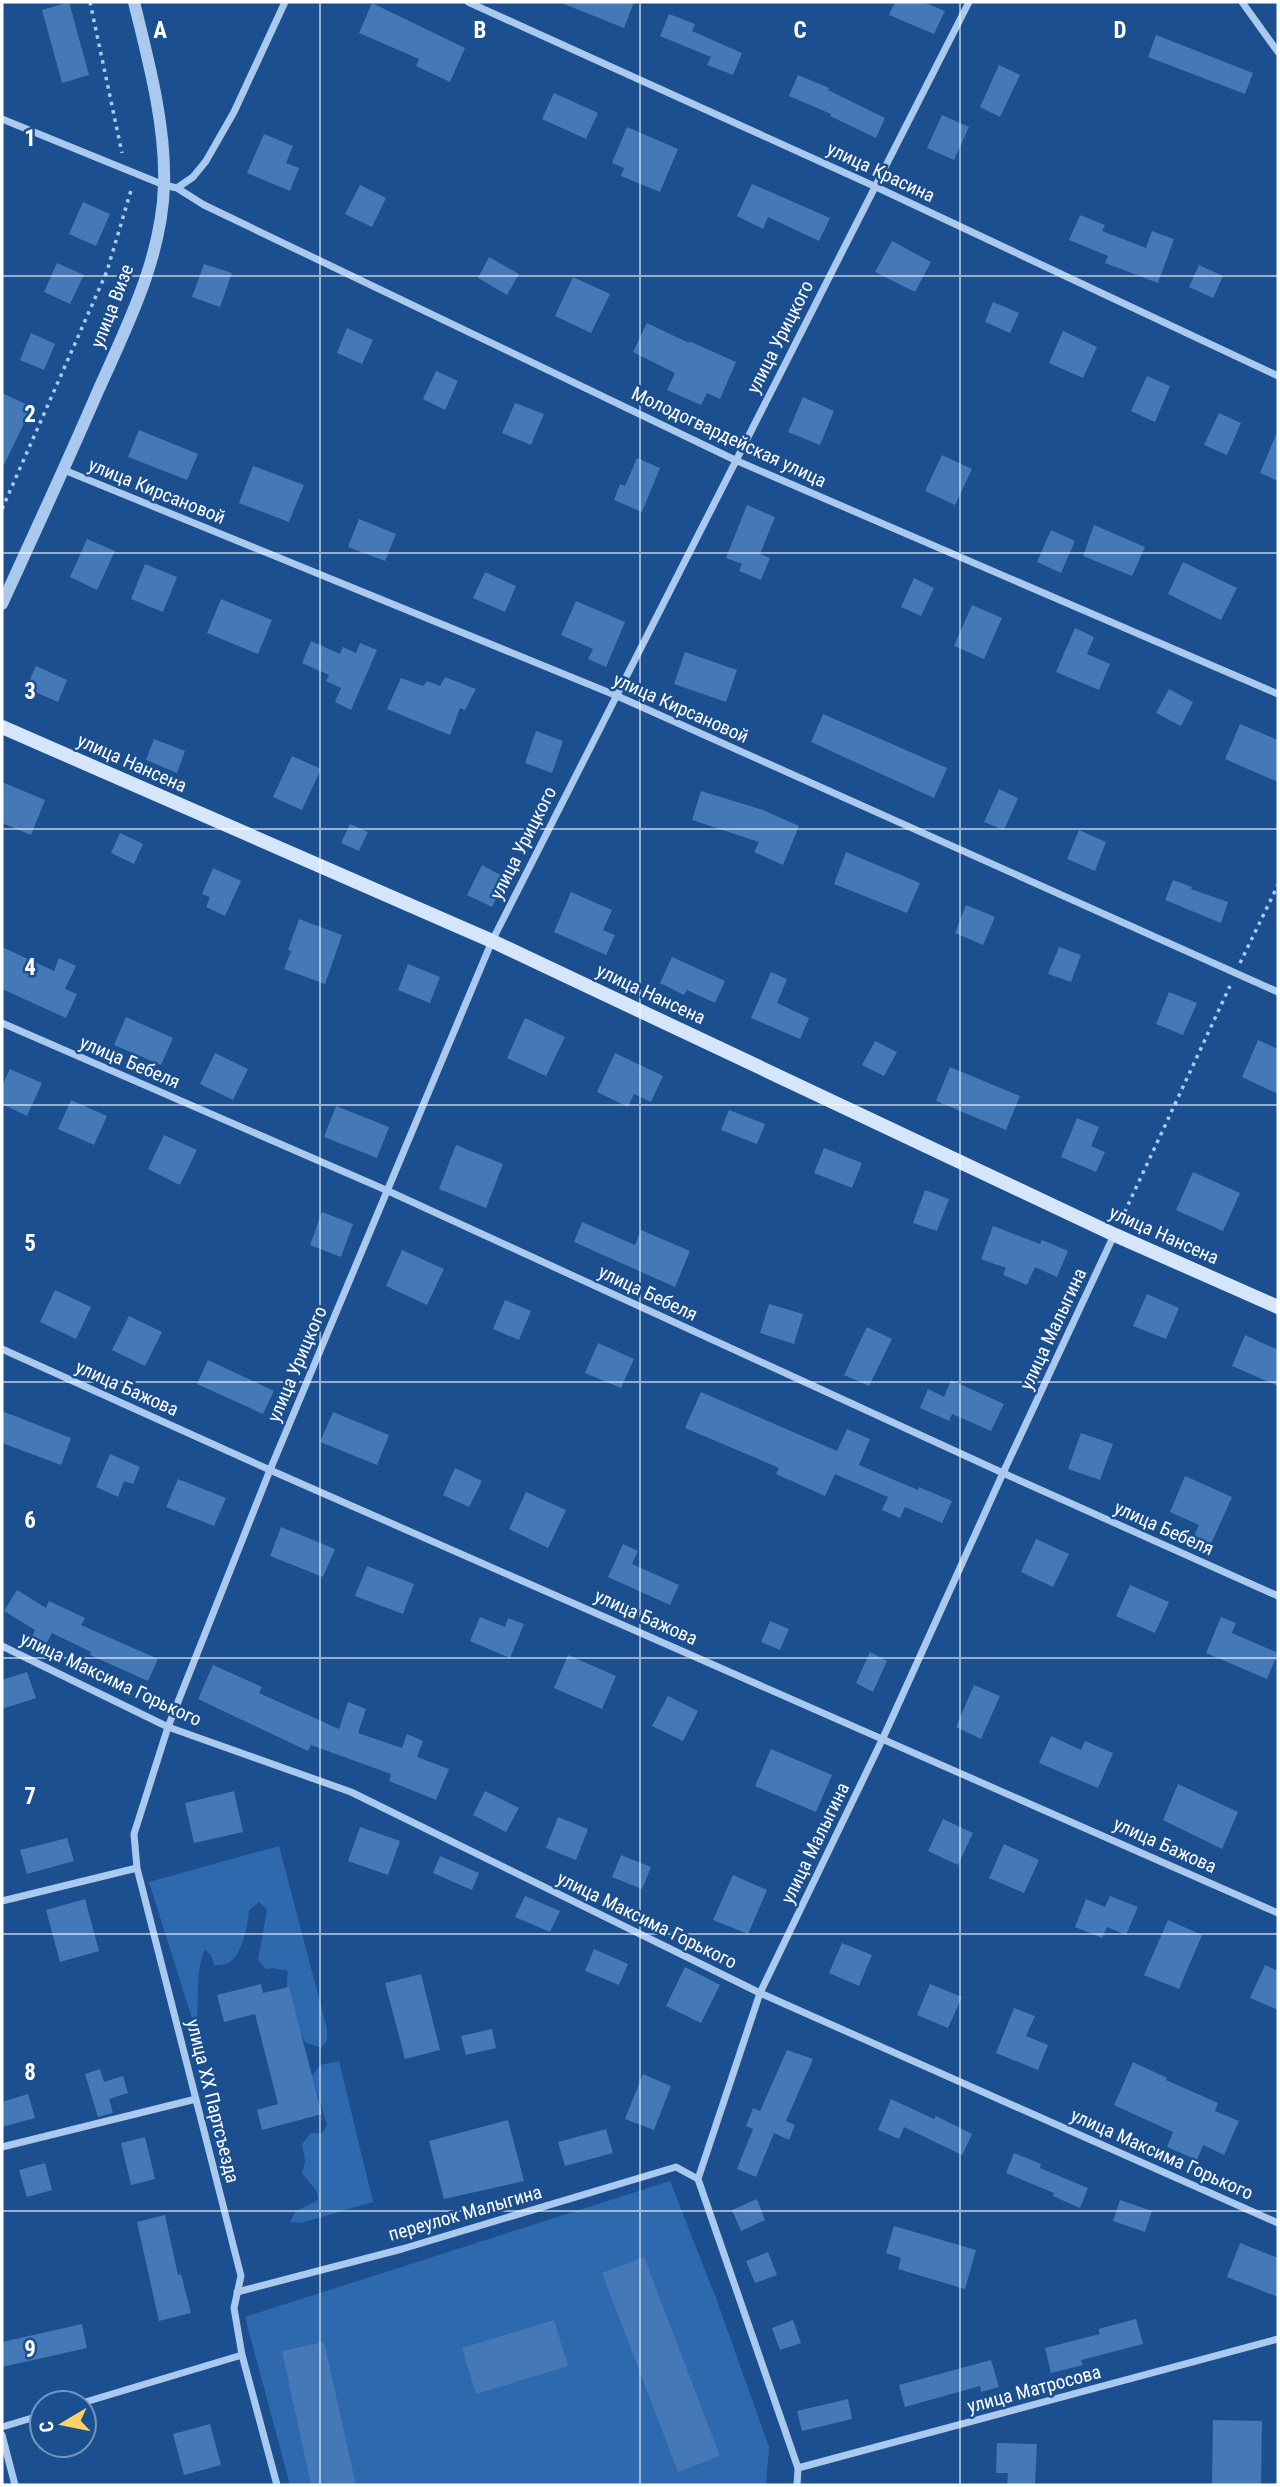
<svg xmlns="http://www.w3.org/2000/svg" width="1280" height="2487" viewBox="0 0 1280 2487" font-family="'Roboto Condensed',sans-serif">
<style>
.green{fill:#2e69ad}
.building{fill:#4478b7}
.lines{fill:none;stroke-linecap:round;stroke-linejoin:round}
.path{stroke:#a9c9ee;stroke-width:3.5;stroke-dasharray:3.5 5;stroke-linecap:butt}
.minor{stroke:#a9c9ee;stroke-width:7}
.tertiary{stroke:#a9c9ee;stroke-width:12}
.secondary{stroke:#d6e6fa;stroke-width:14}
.grid{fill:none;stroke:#fff;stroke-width:2;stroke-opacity:0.55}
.labels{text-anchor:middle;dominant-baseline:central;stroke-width:5;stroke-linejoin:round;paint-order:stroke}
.street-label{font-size:19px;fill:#fff;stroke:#1b4f8f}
.grid-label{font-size:23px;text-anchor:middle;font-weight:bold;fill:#fff;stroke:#1b4f8f;stroke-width:5;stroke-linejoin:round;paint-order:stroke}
</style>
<rect width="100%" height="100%" fill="#1b4f8f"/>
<path class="green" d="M 279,1846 L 327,2029 L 327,2041 L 321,2048 L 305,2042 C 296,2020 283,1995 288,1971 L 272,1968 L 266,1969 L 258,1960 L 267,1910 L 259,1902 L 249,1910 C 248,1925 242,1959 226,1964 C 222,1965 218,1965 214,1965 L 211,1955 L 205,1950 C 194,1971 200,2006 196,2031 L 149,1882 Z
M 339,2061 L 373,2202 L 301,2223 L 290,2222 L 296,2211 L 318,2200 L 317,2192 L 302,2173 L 305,2161 L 302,2144 L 311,2133 L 322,2133 L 327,2125 L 312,2076 L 320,2065 Z
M 670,2181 L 716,2298 L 769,2447 L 766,2485 L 290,2485 L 245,2317 Z"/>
<path class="building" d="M 69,2 L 89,75 L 62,83 L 42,10 Z
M 559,2 L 634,2 L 624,28 Z
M 895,2 L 923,2 L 945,11 L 934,34 L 889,15 Z
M 372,3 L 465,48 L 450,82 L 416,66 L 419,59 L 359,33 Z
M 669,14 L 695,24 L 692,31 L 742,53 L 733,75 L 707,65 L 711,57 L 660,36 Z
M 1156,35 L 1253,73 L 1245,94 L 1148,57 Z
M 999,65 L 1020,75 L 1000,117 L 980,107 Z
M 798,75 L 829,88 L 828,90 L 885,118 L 876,138 L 830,116 L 831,114 L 789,96 Z
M 554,93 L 598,113 L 586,139 L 542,119 Z
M 942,115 L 969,127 L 954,160 L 927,148 Z
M 627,127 L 678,149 L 660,192 L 621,176 L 624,168 L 612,163 Z
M 264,134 L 293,146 L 286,163 L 299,168 L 290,191 L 247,173 Z
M 752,184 L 830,218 L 819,241 L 768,217 L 763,229 L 737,216 Z
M 360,185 L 386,198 L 372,227 L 345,214 Z
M 83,202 L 110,214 L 96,246 L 69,234 Z
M 1080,215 L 1105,225 L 1102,231 L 1146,248 L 1152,231 L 1174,239 L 1158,283 L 1105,263 L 1108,256 L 1069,240 Z
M 892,241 L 931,262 L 915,292 L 875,272 Z
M 489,257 L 519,274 L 507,295 L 478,278 Z
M 57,263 L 84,275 L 70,304 L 44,292 Z
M 204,264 L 232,273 L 220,307 L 192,297 Z
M 1199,265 L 1223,276 L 1213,298 L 1189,287 Z
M 573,277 L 610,294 L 591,333 L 555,316 Z
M 993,302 L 1019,313 L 1010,333 L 985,322 Z
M 647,323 L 689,343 L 689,341 L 736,362 L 720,399 L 707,393 L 701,405 L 667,390 L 675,373 L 633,352 Z
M 347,328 L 373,340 L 362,364 L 337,353 Z
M 1063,331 L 1097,347 L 1083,378 L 1049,363 Z
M 31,333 L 55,344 L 44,370 L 20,360 Z
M 436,371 L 458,381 L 445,410 L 423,399 Z
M 1147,376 L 1170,386 L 1155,422 L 1131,411 Z
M 2,393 L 32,407 L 2,469 Z
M 803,397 L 834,411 L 820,445 L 788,432 Z
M 515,403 L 544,414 L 531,445 L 502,433 Z
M 1219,413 L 1241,423 L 1227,455 L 1204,445 Z
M 139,430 L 198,454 L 187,480 L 128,457 Z
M 1278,430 L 1278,481 L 1260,473 Z
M 942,455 L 972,469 L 955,505 L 925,491 Z
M 637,458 L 660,468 L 642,512 L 614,500 L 620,484 L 625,486 Z
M 253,466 L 304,485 L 289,522 L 239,503 Z
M 747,505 L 775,517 L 760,554 L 770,558 L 761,580 L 739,571 L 742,564 L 726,558 Z
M 359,519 L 396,534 L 385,561 L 348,547 Z
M 1094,525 L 1145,547 L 1132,576 L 1083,556 Z
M 1051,530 L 1075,541 L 1061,573 L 1037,562 Z
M 87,539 L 115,551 L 97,590 L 70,577 Z
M 1183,562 L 1237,588 L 1221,620 L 1168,594 Z
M 145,564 L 177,577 L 163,612 L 131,599 Z
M 485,572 L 516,586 L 505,612 L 473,598 Z
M 914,578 L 934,588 L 921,616 L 901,607 Z
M 221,599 L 272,620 L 258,654 L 207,633 Z
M 576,601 L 625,622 L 606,667 L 588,659 L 593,649 L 561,635 Z
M 972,605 L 1002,618 L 984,659 L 954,646 Z
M 1075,628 L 1094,637 L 1087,654 L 1110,664 L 1099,690 L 1056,672 Z
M 311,641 L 340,654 L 343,647 L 356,653 L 360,643 L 377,650 L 351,710 L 335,702 L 341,688 L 326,681 L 329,675 L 302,663 Z
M 685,652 L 737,670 L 726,702 L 674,684 Z
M 36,666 L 67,680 L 58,702 L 26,688 Z
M 445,677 L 476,689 L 465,710 L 460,708 L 450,735 L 387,709 L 401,678 L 423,686 L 427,681 L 440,686 Z
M 1169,689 L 1193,702 L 1181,726 L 1156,713 Z
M 823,714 L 947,768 L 934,798 L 811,742 Z
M 1240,724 L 1278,740 L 1278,782 L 1225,759 Z
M 536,731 L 563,741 L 552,773 L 525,763 Z
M 154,739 L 185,751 L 177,773 L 146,760 Z
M 292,756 L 321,769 L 302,810 L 273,797 Z
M 2,782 L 45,800 L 31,835 L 2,823 Z
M 999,789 L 1018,798 L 1004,830 L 984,822 Z
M 701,791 L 763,810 L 799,826 L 783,865 L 754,852 L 759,842 L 692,820 Z
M 350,824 L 368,832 L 359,851 L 341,843 Z
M 1079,830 L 1106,842 L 1095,871 L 1067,859 Z
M 120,833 L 143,844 L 134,864 L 111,853 Z
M 846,852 L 920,883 L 907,913 L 834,884 Z
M 482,865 L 506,878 L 492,907 L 467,895 Z
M 213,868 L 241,881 L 225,916 L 206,907 L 210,897 L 202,894 Z
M 1173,880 L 1192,887 L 1191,889 L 1228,902 L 1221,923 L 1165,900 Z
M 571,892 L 612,910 L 603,930 L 615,935 L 606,955 L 554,932 Z
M 966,905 L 995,917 L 983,945 L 955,933 Z
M 299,919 L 342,935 L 325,984 L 284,969 L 291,951 L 288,950 Z
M 2,947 L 54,971 L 59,958 L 76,966 L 65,989 L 77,994 L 66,1018 L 2,989 Z
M 1059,947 L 1081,955 L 1071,982 L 1048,974 Z
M 672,957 L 725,981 L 715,1003 L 687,990 L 684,995 L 660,983 Z
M 408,964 L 440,977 L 430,1003 L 398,990 Z
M 771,972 L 787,979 L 777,1003 L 809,1018 L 800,1039 L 751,1018 Z
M 1169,992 L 1197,1003 L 1183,1035 L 1156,1024 Z
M 126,1017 L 173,1038 L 161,1065 L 114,1045 Z
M 525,1018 L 565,1037 L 546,1076 L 507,1058 Z
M 1258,1040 L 1278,1049 L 1278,1094 L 1242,1077 Z
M 875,1041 L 897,1052 L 884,1076 L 862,1065 Z
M 215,1053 L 248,1069 L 233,1100 L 200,1084 Z
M 615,1053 L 663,1076 L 651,1102 L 634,1094 L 628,1107 L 597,1092 Z
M 950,1067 L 1020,1096 L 1006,1130 L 936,1101 Z
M 10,1069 L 42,1083 L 27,1116 L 2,1104 L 2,1086 Z
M 71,1100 L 107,1116 L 94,1145 L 58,1129 Z
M 336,1106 L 389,1127 L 377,1158 L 324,1137 Z
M 729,1110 L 765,1124 L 757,1144 L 721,1130 Z
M 1077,1118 L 1099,1127 L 1091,1146 L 1105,1152 L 1096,1172 L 1061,1157 Z
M 164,1135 L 197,1150 L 180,1185 L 148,1169 Z
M 456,1145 L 503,1164 L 486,1208 L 439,1189 Z
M 824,1148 L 862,1163 L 852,1188 L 814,1173 Z
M 1193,1172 L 1240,1193 L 1223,1231 L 1176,1210 Z
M 925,1190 L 949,1199 L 937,1231 L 913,1223 Z
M 322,1212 L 353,1224 L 341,1257 L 310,1245 Z
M 582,1222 L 635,1245 L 641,1230 L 690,1251 L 675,1287 L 574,1242 Z
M 993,1226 L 1040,1244 L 1042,1240 L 1068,1251 L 1057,1277 L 1035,1267 L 1027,1285 L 1003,1275 L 1006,1268 L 981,1259 Z
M 402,1250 L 444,1269 L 427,1305 L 386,1286 Z
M 55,1290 L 91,1307 L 76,1339 L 40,1322 Z
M 1147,1294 L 1179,1308 L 1166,1339 L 1133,1326 Z
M 505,1300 L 531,1311 L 519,1340 L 493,1329 Z
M 769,1304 L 803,1314 L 794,1344 L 760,1333 Z
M 129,1316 L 162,1332 L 145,1366 L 112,1350 Z
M 867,1327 L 892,1339 L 869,1386 L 844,1375 Z
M 1245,1335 L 1278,1350 L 1278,1386 L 1232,1366 Z
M 598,1343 L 634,1359 L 621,1388 L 585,1373 Z
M 208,1360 L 274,1391 L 263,1414 L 197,1384 Z
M 951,1380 L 1004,1404 L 991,1431 L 952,1414 L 949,1421 L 920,1408 L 928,1389 L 944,1397 Z
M 701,1392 L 837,1451 L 847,1429 L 870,1439 L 859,1465 L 918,1490 L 919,1487 L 952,1501 L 942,1523 L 905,1507 L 900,1518 L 882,1510 L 888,1497 L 835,1474 L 825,1496 L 776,1474 L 779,1468 L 685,1428 Z
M 2,1411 L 71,1438 L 61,1465 L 2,1443 Z
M 333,1412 L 389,1435 L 377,1465 L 320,1442 Z
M 1081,1433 L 1113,1444 L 1100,1480 L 1068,1469 Z
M 110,1454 L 140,1467 L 133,1484 L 124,1481 L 118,1497 L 96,1487 Z
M 455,1468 L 482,1481 L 469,1507 L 443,1495 Z
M 1185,1476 L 1232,1497 L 1210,1546 L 1193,1538 L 1199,1525 L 1170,1512 Z
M 178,1479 L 226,1498 L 214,1526 L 166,1507 Z
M 526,1492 L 566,1510 L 548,1548 L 509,1529 Z
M 281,1527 L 335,1549 L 323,1577 L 270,1556 Z
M 1036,1539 L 1069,1554 L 1053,1587 L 1021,1572 Z
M 623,1544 L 638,1551 L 632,1564 L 679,1585 L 670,1605 L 608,1577 Z
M 367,1566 L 414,1584 L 403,1614 L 355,1596 Z
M 1130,1585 L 1169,1602 L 1155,1633 L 1116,1616 Z
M 17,1590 L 46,1608 L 49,1601 L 85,1618 L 81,1625 L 158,1659 L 148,1681 L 90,1655 L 91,1652 L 52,1633 L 45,1646 L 31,1639 L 35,1630 L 4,1611 Z
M 480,1617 L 505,1627 L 508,1618 L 524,1624 L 510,1658 L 470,1641 Z
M 1221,1617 L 1236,1623 L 1232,1633 L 1278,1653 L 1267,1679 L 1206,1653 Z
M 770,1621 L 789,1629 L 780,1650 L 761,1642 Z
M 870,1652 L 887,1661 L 873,1692 L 856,1683 Z
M 568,1655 L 616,1676 L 602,1709 L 554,1688 Z
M 213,1665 L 262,1687 L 259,1693 L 339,1729 L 348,1702 L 366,1709 L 358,1733 L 402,1748 L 407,1734 L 423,1741 L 417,1757 L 449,1769 L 436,1800 L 389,1781 L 391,1774 L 311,1745 L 308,1751 L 198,1699 Z
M 27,1672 L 36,1698 L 2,1709 L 2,1680 Z
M 974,1685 L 1000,1696 L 981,1739 L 956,1727 Z
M 668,1696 L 698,1711 L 683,1741 L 652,1726 Z
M 1051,1736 L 1081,1750 L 1085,1741 L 1113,1753 L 1098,1788 L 1039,1763 Z
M 771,1749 L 832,1775 L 816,1812 L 755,1786 Z
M 1178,1784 L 1238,1812 L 1222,1849 L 1163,1820 Z
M 234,1791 L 243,1832 L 194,1843 L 185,1803 Z
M 485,1791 L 519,1808 L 506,1832 L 473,1815 Z
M 558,1817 L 588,1829 L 576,1860 L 546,1848 Z
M 943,1819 L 973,1833 L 958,1865 L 928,1851 Z
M 360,1827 L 400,1841 L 388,1875 L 348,1861 Z
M 67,1838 L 74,1861 L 27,1874 L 20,1850 Z
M 1004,1844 L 1039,1860 L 1024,1893 L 989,1878 Z
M 621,1855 L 651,1867 L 642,1889 L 612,1877 Z
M 440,1856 L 479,1873 L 472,1890 L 433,1873 Z
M 733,1875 L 767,1890 L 748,1934 L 713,1920 Z
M 525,1896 L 560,1911 L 550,1932 L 515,1917 Z
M 1110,1896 L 1138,1907 L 1126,1935 L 1107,1927 L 1102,1938 L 1075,1927 L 1086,1899 L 1105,1907 Z
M 85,1899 L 99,1951 L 60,1962 L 46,1910 Z
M 1168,1920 L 1202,1935 L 1179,1989 L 1144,1975 Z
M 842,1943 L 872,1955 L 859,1986 L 829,1973 Z
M 594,1949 L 628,1964 L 619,1985 L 585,1971 Z
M 1265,1965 L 1278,1971 L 1278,2010 L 1250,1998 Z
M 685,1967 L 720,1985 L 701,2023 L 666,2006 Z
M 421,1974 L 440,2050 L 405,2059 L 385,1983 Z
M 261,1984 L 263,1993 L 289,1987 L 322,2114 L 262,2130 L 257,2110 L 278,2104 L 255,2014 L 224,2022 L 217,1995 Z
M 930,1984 L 962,1997 L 948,2028 L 917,2015 Z
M 1014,2008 L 1035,2016 L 1026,2036 L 1048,2045 L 1038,2070 L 996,2053 Z
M 492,2029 L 496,2048 L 466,2055 L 461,2036 Z
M 787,2050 L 813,2059 L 786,2121 L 795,2125 L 789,2140 L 774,2133 L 756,2177 L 737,2169 L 753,2129 L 746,2126 L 753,2108 L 760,2111 Z
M 1133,2062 L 1167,2078 L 1166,2080 L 1218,2103 L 1215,2111 L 1239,2121 L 1224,2155 L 1203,2145 L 1197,2160 L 1167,2147 L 1173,2132 L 1114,2105 Z
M 100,2069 L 104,2082 L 123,2076 L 128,2093 L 109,2099 L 113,2113 L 98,2117 L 85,2074 Z
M 643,2074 L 671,2086 L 654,2130 L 625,2119 Z
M 28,2094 L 35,2118 L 2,2127 L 2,2102 Z
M 891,2099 L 934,2119 L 936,2116 L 972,2134 L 962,2155 L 904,2127 L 899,2139 L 878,2130 Z
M 508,2120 L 524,2181 L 444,2199 L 429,2141 Z
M 606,2129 L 613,2153 L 565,2166 L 558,2142 Z
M 145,2137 L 155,2179 L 131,2185 L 121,2143 Z
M 1014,2153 L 1041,2164 L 1040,2168 L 1088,2188 L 1080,2208 L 1053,2196 L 1054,2193 L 1006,2173 Z
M 45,2163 L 52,2190 L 27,2197 L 19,2170 Z
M 757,2199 L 765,2220 L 741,2231 L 732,2210 Z
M 1120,2200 L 1152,2211 L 1145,2232 L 1113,2221 Z
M 165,2215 L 178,2275 L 181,2274 L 191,2313 L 159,2321 L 137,2222 Z
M 894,2226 L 976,2250 L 965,2289 L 898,2269 L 901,2258 L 886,2253 Z
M 1240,2243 L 1278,2258 L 1278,2297 L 1227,2277 Z
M 768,2252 L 777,2275 L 755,2283 L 746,2261 Z
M 644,2257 L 720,2456 L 678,2472 L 602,2273 Z
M 1136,2319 L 1143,2344 L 1081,2360 L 1083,2365 L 1051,2373 L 1045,2348 L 1100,2334 L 1098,2329 Z
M 554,2320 L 568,2366 L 476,2394 L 462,2348 Z
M 793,2320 L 801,2343 L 780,2350 L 772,2328 Z
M 82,2324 L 87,2348 L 2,2367 L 2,2342 Z
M 324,2342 L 356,2485 L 311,2485 L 282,2351 Z
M 991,2360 L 999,2387 L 981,2392 L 980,2386 L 905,2407 L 899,2385 Z
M 848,2399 L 852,2419 L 802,2431 L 797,2411 Z
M 1213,2420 L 1262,2421 L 1261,2485 L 1212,2485 Z
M 210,2424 L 221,2465 L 184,2475 L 173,2434 Z
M 997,2443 L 1037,2444 L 1035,2485 L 1007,2485 L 1008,2473 L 996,2473 Z"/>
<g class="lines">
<path class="path" d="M 90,2 L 122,153
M 2,509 L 107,271 L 132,187
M 1240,963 L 1278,885
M 1121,1220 L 1230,986"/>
<path class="minor" d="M 468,2 L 874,186 L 1278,376
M 1242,2 L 1278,52
M 2,119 L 164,185 L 177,188 L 193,177 L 206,161 L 234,112 L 285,2
M 177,188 L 204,205 L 735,460 L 1278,694
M 64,470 L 615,695 L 1278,992
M 2,1023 L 386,1190 L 1003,1473 L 1278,1596
M 2,1349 L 270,1470 L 1278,1913
M 2,1646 L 168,1727 L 351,1792 L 760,1993 L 1278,2223
M 2,1901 L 137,1868
M 2,2147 L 196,2099
M 237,2292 L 402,2249 L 676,2167 L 698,2179
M 82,2403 L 242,2355
M 2,2427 L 42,2415
M 2,2435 L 15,2485
M 798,2468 L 1278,2339
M 277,2485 L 242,2355 L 234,2308 L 241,2276 L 137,1868 L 134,1834 L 168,1727 L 270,1470 L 492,941 L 969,2
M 797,2485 L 798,2468 L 698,2179 L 760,1993 L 883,1738 L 1003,1473 L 1114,1235"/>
<path class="tertiary" d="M 2,604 C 34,534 67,463 98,391 C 127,326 162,258 164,185 C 166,125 148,59 134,2"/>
<path class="secondary" d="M 2,727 L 492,941 L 1115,1235 L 1278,1307"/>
</g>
<path class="grid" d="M 320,2 L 320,2485M 640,2 L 640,2485M 960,2 L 960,2485M 2,276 L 1278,276M 2,553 L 1278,553M 2,829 L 1278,829M 2,1105 L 1278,1105M 2,1382 L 1278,1382M 2,1658 L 1278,1658M 2,1934 L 1278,1934M 2,2211 L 1278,2211"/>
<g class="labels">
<g class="street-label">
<text transform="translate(881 172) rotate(25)">улица Красина</text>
<text transform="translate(112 306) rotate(-69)">улица Визе</text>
<text transform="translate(780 337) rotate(-63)">улица Урицкого</text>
<text transform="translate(729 437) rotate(25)">Молодогвардейская улица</text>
<text transform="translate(157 491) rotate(22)">улица Кирсановой</text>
<text transform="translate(681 708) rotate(24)">улица Кирсановой</text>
<text transform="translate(132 763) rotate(24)">улица Нансена</text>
<text transform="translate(523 843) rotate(-63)">улица Урицкого</text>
<text transform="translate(651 994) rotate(25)">улица Нансена</text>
<text transform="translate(130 1062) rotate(23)">улица Бебеля</text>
<text transform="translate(1164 1235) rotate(24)">улица Нансена</text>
<text transform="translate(648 1293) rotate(25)">улица Бебеля</text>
<text transform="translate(1053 1329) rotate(-65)">улица Малыгина</text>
<text transform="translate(297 1364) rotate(-67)">улица Урицкого</text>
<text transform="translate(127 1388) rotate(24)">улица Бажова</text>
<text transform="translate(1164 1528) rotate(24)">улица Бебеля</text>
<text transform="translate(646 1617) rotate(24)">улица Бажова</text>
<text transform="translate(111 1679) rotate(25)">улица Максима Горького</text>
<text transform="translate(815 1843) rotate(-64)">улица Малыгина</text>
<text transform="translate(1165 1845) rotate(24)">улица Бажова</text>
<text transform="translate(647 1920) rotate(26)">улица Максима Горького</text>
<text transform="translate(213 2101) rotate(76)">улица XX Партсъезда</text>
<text transform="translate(1162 2154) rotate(24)">улица Максима Горького</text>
<text transform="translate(465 2213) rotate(-16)">переулок Малыгина</text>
<text transform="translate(1034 2389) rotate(-15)">улица Матросова</text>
</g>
</g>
<g class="grid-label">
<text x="160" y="38">A</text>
<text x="480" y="38">B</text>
<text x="800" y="38">C</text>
<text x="1120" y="38">D</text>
<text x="30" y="146">1</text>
<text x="30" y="422">2</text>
<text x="30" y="699">3</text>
<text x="30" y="975">4</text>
<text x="30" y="1251">5</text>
<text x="30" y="1528">6</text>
<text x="30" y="1804">7</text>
<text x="30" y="2080">8</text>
<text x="30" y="2357">9</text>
</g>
<rect width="1280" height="2487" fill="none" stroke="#ffffff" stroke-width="7"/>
<g transform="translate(63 2424) rotate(260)"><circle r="33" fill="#1b4f8f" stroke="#7695bc" stroke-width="2"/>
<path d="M0-5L12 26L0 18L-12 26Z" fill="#ffd166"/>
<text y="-10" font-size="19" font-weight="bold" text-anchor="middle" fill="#ffffff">С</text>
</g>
</svg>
